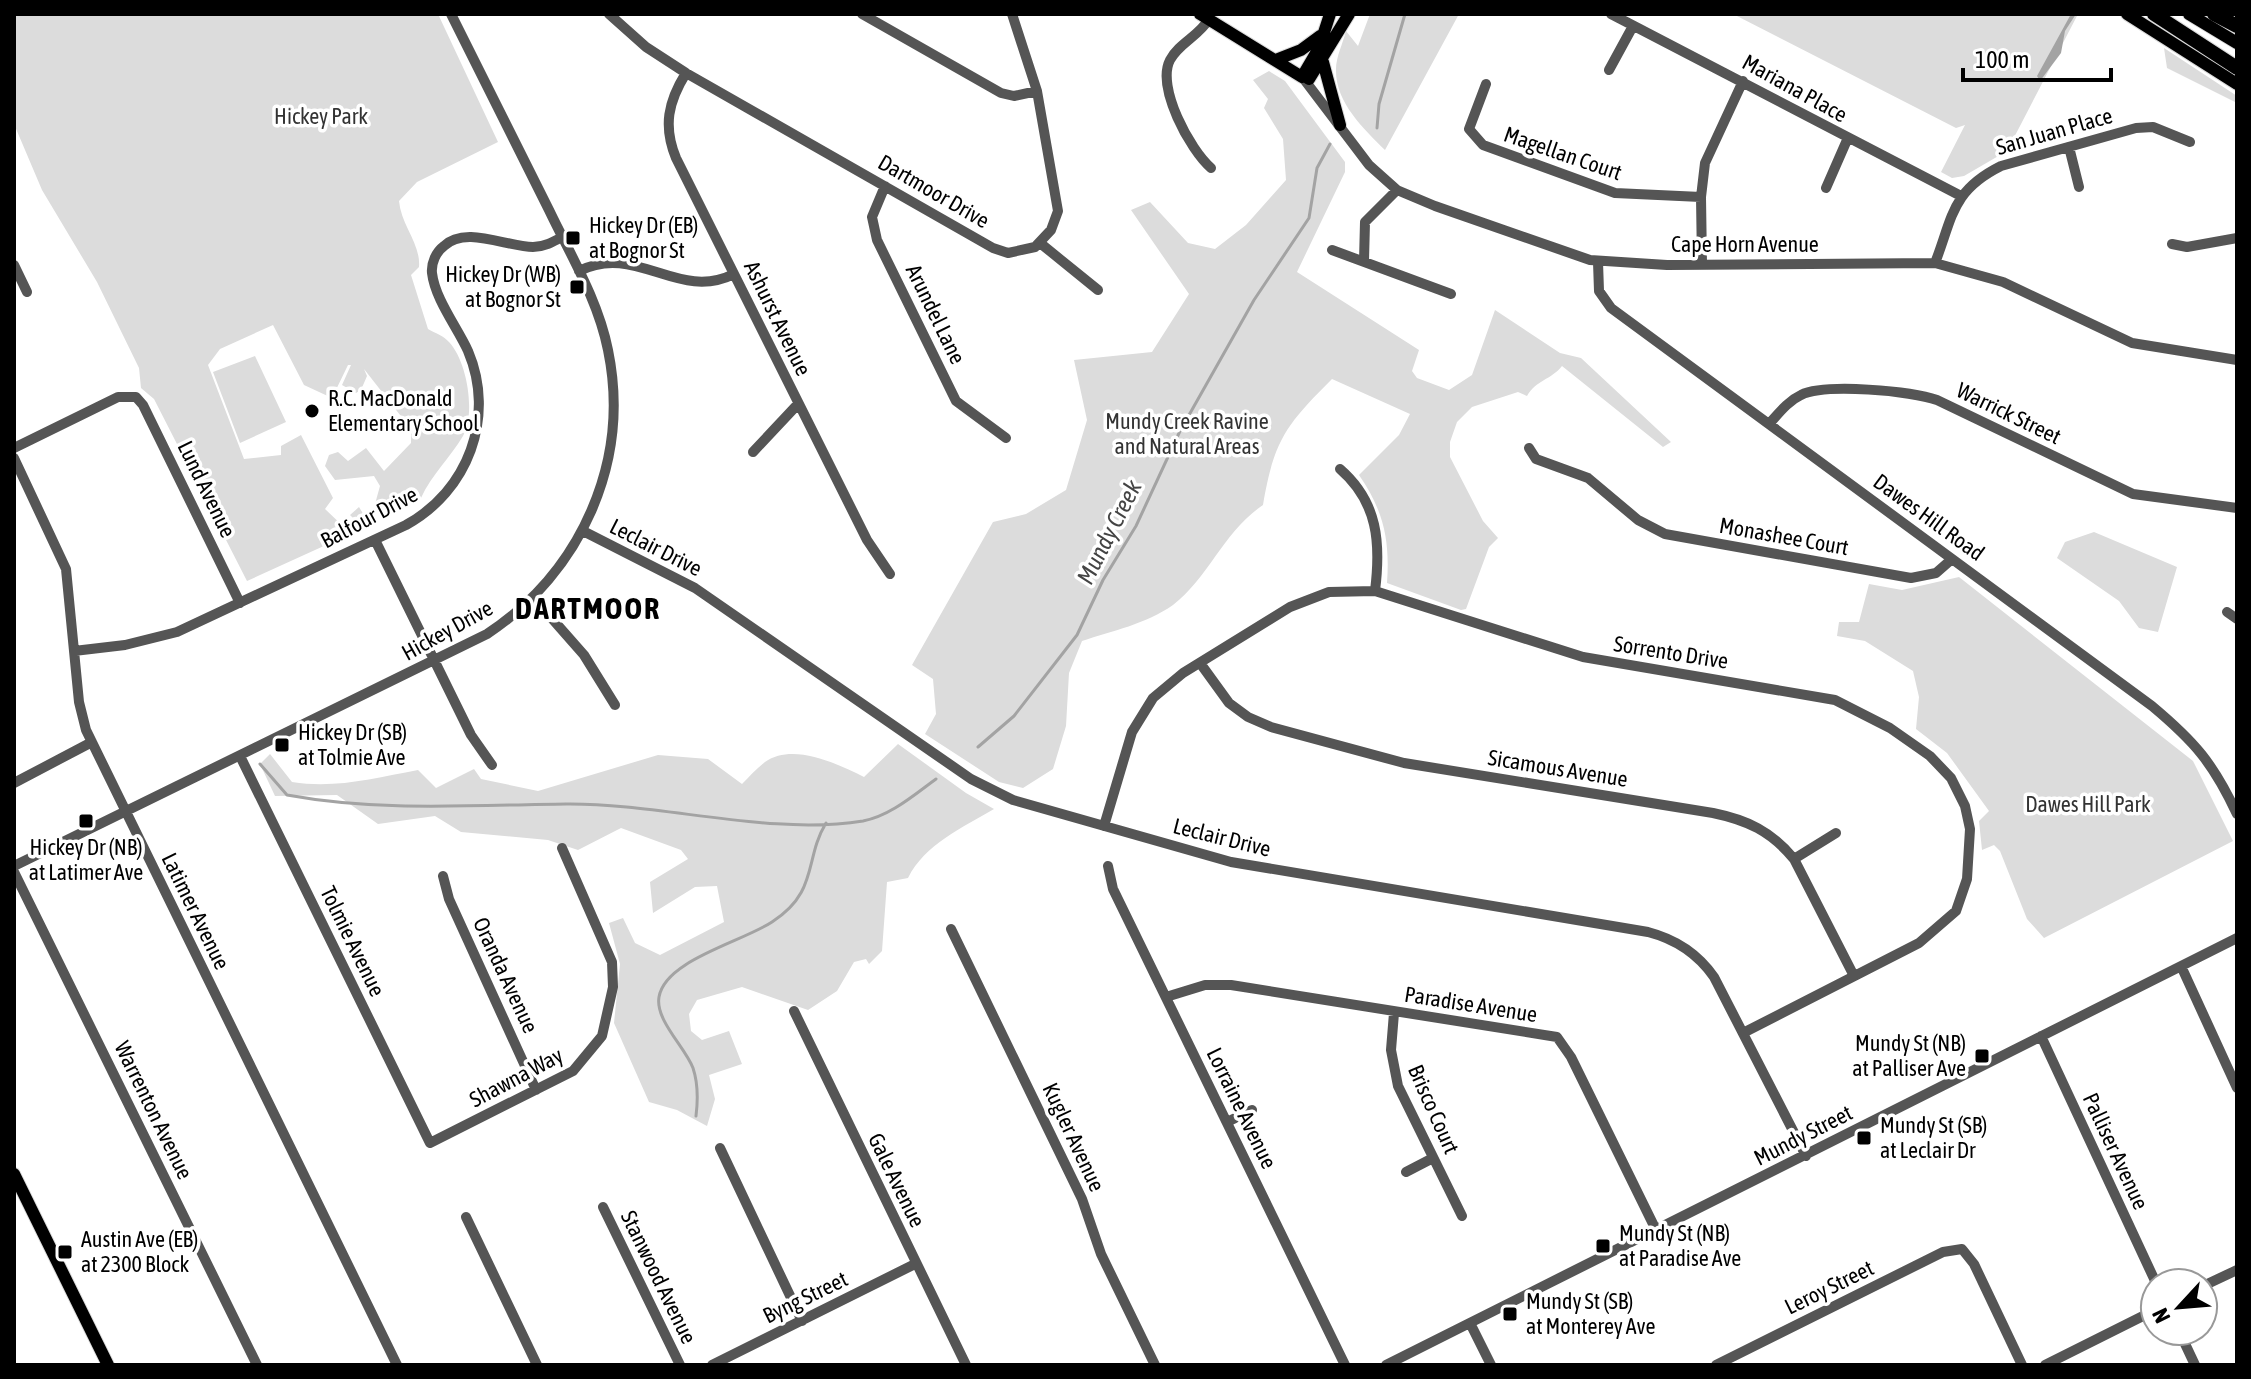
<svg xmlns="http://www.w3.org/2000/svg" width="2251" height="1379" viewBox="0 0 2251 1379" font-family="'Asap Condensed',sans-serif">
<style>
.green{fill:#dcdcdc}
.water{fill:#a3a3a3}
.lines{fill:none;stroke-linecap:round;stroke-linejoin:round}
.stream{stroke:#a3a3a3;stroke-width:3}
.major-casing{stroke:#dbdbdb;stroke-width:14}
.highway-casing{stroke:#dbdbdb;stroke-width:16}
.minor{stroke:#555;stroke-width:10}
.major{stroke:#000;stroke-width:12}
.highway{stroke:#000;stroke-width:14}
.poi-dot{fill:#000;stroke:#fff;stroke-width:3}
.labels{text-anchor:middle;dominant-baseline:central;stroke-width:7;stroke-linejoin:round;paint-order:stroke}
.street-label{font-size:22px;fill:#000;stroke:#fff}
.park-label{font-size:22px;fill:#333;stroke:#fff}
.poi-label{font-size:22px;fill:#000;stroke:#fff;text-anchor:start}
.water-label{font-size:24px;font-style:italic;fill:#444;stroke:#fff}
.district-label{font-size:30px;font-weight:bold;letter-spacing:2px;fill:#000;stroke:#fff}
</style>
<rect width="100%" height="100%" fill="#fff"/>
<path class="green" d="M 14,14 L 438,14 L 498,142 L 417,182 L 399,201 C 401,225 421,244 419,267 L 411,275 L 428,329 C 435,333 444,336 449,342 C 467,361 476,413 463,436 C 450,458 432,474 421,498 L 379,517 L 375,504 L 380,486 L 374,476 L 335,480 L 325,466 L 329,455 L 338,452 L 348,461 L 366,448 L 384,471 L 411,443 L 411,429 L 364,369 L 367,376 L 361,390 L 356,393 L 342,385 L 351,365 L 348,365 L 332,398 L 304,385 L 273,325 L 220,349 L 208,365 L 244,459 L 281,455 L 281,446 L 301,435 L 333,498 L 325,509 L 345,528 L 354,519 L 350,515 L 359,507 L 370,525 L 247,581 L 154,399 L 141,388 L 139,368 L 97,282 L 42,190 L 14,124 Z
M 1370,14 L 1459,14 L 1385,150 C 1363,128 1335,102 1336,69 C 1336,57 1343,43 1346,31 L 1358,46 Z
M 1733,14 L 2078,14 L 2007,151 L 1964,176 L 1952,178 L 1941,172 L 1965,125 L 1956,128 Z
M 2164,48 L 2237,96 L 2237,103 L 2167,68 Z
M 1269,71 L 1285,81 L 1345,162 L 1345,172 L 1297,272 L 1419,350 L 1412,371 L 1417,378 L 1449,390 L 1472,375 L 1495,310 L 1560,353 L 1581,358 L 1671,442 L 1663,447 L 1562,366 C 1551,380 1536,380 1527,396 L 1518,392 L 1472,407 L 1457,422 L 1450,442 L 1450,457 L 1483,521 L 1498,538 L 1489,547 L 1466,609 L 1461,610 L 1387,583 C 1390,541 1384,511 1359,475 L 1399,435 L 1410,414 L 1332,379 C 1286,425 1274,440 1263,505 C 1224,531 1209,577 1173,605 C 1146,624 1112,631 1082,641 L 1069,673 L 1066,726 L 1053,769 L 1023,788 L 999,782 L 925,734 L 936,714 L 933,679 L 912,665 L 993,522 L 1026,514 L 1066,490 L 1087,420 L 1074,360 L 1152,352 L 1189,294 L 1131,210 L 1150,202 L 1188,243 L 1215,249 L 1246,225 L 1286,180 L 1283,139 L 1264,108 L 1268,99 L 1253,80 Z
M 255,356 L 286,422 L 240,443 L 213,372 Z
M 2094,532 L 2177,567 L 2158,632 L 2139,628 L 2119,601 L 2057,558 L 2065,542 Z
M 1959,577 L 2193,761 L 2233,841 L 2044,938 L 2027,919 L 2000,851 L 1994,845 L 1982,850 L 1979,821 L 1989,811 L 1947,753 L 1916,729 L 1919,697 L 1913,671 L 1865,641 L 1837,636 L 1839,622 L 1859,622 L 1869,584 L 1902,590 Z
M 898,744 L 966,793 L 994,809 C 962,828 925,844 908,878 L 887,882 L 882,951 L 869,964 L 866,959 L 854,962 L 837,991 L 808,1010 L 742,987 L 697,1000 L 689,1014 L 691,1031 L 702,1040 L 729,1031 L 742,1064 L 709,1075 L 715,1099 L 707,1126 L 677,1110 L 649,1102 L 614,1023 L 620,964 L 609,923 L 623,918 L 635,943 L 660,955 L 724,922 L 717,886 L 695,887 L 653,913 L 650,882 L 688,859 L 681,850 L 621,828 L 578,850 L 548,840 L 461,832 L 435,816 L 378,824 L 337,795 L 275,796 L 260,764 L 270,754 L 292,782 C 335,789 375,778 418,770 L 436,788 L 474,769 L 481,779 L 538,791 L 658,755 L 708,759 L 742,784 C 749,777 757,768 765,762 C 793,742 838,764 864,777 Z"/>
<path class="water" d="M 2071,14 L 2076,14 L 2065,31 L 2061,53 L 2040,81 L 2037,76 Z"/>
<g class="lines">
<path class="stream" d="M 1377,128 L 1379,104 L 1405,14
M 978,747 L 1014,716 L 1077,635 L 1103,580 L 1136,526 L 1180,431 L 1254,300 L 1309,218 L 1317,168 L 1330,144
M 260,764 L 287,795 C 380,812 472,805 566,804 C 662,803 768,836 863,821 C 890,816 914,795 936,779
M 696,1116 C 698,1100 698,1083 693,1068 C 685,1047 655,1020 659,997 C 665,960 742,942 772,922 C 819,892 804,859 826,823"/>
<defs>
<path id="major" d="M 1200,14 L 1302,77 L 1319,48 L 1330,14
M 2127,14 L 2237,84
M 2189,14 L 2237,43
M 1278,59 L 1301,50 L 1320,36
M 1323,62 L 1340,125
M 1309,79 L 1349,14
M 14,1174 L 108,1365"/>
<path id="highway" d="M 2154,14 L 2237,68
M 2214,14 L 2237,26"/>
</defs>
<use href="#major" class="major-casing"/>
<use href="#highway" class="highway-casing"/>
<path class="minor" d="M 609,14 L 646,47 L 686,73 L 993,248 L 1008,253 L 1035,247 L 1051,230 L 1058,211 L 1037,91 L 1012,14
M 862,14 L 1001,93 L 1014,96 L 1037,91
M 1611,14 L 1961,196
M 1209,19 C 1199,36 1179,43 1170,60 C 1156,87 1190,150 1211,168
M 1609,70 L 1633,26
M 686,73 C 668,102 663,126 676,158 L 867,540 L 890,574
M 1303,78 L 1369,165 L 1397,190 L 1435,206 L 1590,260 L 1667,265 L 1935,263 L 2003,282 L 2132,343 L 2237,360
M 1486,84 L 1469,129 L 1483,145 L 1615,193 L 1701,197
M 2069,147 L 2079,187
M 885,186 L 872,217 L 877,240 L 956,401 L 1006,438
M 1826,188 L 1847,140
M 1040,243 L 1098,290
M 2172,244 L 2187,247 L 2237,238
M 1332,250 L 1451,294
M 1364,261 L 1365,222 L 1397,190
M 1598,262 L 1599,291 L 1611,308 L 2152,706 C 2195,742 2213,763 2237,814
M 1935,263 C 1953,217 1951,191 2001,166 L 2136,128 L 2153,127 L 2190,142
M 1702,264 L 1701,197 L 1705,163 L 1743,81
M 14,265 L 27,292
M 579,271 C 636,242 678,302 734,274
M 1769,424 C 1779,413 1788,401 1801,395 C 1825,383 1912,391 1937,400 L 2133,494 L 2237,508
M 14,448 L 118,397 L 136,397 L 143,405 L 240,603
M 1529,448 L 1536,459 L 1588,478 L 1638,520 L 1665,534 L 1911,578 L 1936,573 L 1952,559
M 753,452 L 798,404
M 14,458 L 66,569 L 79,702 L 86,730 L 397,1365
M 1340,469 C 1378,502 1381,543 1375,591
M 583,531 L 695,588 L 971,779 L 1013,800 L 1231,862 L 1648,932 C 1675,939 1698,954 1714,977 L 1806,1156
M 375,540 L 471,735 L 492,765
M 533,597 L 584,655 L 615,705
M 2227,612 L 2237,619
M 74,651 L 125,645 L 177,632 L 406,525 C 468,491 496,417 468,351 C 457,327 435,299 432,273 C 431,263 436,252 444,246 C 465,225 507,247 533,247 C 544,247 553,242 562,237
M 1200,663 L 1229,703 L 1248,717 L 1271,727 L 1404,763 L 1713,813 C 1747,820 1771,831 1794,859 L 1854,976
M 240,756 L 430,1143 L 573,1071 L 602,1036 L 613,987 L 612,962 L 562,848
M 14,783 L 92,742
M 1104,826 L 1132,732 L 1153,698 L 1183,673 L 1290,607 L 1329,592 L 1375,591 L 1583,657 L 1835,700 L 1890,728 L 1930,756 L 1951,778 L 1965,806 L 1970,829 L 1967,879 L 1956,911 L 1919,943 L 1743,1033
M 1794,859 L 1836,833
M 14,866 L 487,634 C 581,572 631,462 608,350 C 598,300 571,256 549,210 C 516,145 484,79 451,14
M 1108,866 L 1113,889 L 1345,1365
M 14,872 L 257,1365
M 443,876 L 449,899 L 536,1090
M 951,929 L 1082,1199 L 1101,1254 L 1155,1365
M 2181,966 L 2237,1088
M 1166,997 L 1205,985 L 1231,985 L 1557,1037 L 1571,1057 L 1656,1230
M 794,1011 L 966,1365
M 1394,1013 L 1391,1050 L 1398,1086 L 1462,1216
M 2041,1036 L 2156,1283
M 1227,1122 L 1252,1110
M 720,1148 L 802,1321
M 1406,1172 L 1433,1158
M 603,1207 L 680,1365
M 466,1217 L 537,1365
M 2203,1286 L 2237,1270
M 1470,1323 L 1491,1365
M 2179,1331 L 2195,1365
M 712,1365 L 915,1264
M 1386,1365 L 2237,938
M 1716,1365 L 1943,1252 L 1962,1249 L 1974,1264 L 2022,1365
M 2045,1365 L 2155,1310"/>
<use href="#major" class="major"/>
<use href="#highway" class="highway"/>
</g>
<g class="poi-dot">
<rect x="565" y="230" width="16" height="16" rx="4"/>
<rect x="569" y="279" width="16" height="16" rx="4"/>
<circle cx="312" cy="411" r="8"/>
<rect x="274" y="737" width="16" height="16" rx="4"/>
<rect x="78" y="813" width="16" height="16" rx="4"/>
<rect x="1974" y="1048" width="16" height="16" rx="4"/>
<rect x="1856" y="1130" width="16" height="16" rx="4"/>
<rect x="1595" y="1238" width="16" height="16" rx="4"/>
<rect x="57" y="1244" width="16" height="16" rx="4"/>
<rect x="1502" y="1306" width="16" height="16" rx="4"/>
</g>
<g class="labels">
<g class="street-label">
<text transform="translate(1795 88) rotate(29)">Mariana Place</text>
<text transform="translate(2054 131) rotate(-16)">San Juan Place</text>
<text transform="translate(1563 153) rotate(19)">Magellan Court</text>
<text transform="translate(934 191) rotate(30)">Dartmoor Drive</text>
<text x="1745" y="244">Cape Horn Avenue</text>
<text transform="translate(936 314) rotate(64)">Arundel Lane</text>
<text transform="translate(778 318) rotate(64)">Ashurst Avenue</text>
<text transform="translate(2009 413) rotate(26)">Warrick Street</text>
<text transform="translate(207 489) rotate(64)">Lund Avenue</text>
<text transform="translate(369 517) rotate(-28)">Balfour Drive</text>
<text transform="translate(1929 517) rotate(36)">Dawes Hill Road</text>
<text transform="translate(1784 536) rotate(10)">Monashee Court</text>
<text transform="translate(656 547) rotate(27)">Leclair Drive</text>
<text transform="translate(447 630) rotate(-29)">Hickey Drive</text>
<text transform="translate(1671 652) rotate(9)">Sorrento Drive</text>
<text transform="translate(1558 768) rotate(9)">Sicamous Avenue</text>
<text transform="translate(1222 837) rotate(14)">Leclair Drive</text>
<text transform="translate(196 911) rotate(64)">Latimer Avenue</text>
<text transform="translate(353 941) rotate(64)">Tolmie Avenue</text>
<text transform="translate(506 975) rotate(65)">Oranda Avenue</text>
<text transform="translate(1471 1004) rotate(9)">Paradise Avenue</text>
<text transform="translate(516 1077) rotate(-28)">Shawna Way</text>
<text transform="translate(1242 1108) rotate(64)">Lorraine Avenue</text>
<text transform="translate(1434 1109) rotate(66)">Brisco Court</text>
<text transform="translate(154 1110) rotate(64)">Warrenton Avenue</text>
<text transform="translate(1803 1135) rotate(-27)">Mundy Street</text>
<text transform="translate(1074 1137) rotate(65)">Kugler Avenue</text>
<text transform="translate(2116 1151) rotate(65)">Palliser Avenue</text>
<text transform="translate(897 1180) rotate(64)">Gale Avenue</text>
<text transform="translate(659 1277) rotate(64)">Stanwood Avenue</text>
<text transform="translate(1829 1287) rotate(-26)">Leroy Street</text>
<text transform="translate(805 1297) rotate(-26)">Byng Street</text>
</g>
<g class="park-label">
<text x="321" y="116">Hickey Park</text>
<text x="1187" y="421">Mundy Creek Ravine<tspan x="1187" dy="25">and Natural Areas</tspan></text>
<text x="2088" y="804">Dawes Hill Park</text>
</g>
<g class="poi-label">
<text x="589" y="225">Hickey Dr (EB)<tspan x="589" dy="25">at Bognor St</tspan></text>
<text x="561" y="274" text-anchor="end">Hickey Dr (WB)<tspan x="561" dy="25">at Bognor St</tspan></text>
<text x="328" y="398">R.C. MacDonald<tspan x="328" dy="25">Elementary School</tspan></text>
<text x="298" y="732">Hickey Dr (SB)<tspan x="298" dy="25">at Tolmie Ave</tspan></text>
<text x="86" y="847" text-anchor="middle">Hickey Dr (NB)<tspan x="86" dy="25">at Latimer Ave</tspan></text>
<text x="1966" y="1043" text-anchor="end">Mundy St (NB)<tspan x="1966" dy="25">at Palliser Ave</tspan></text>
<text x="1880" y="1125">Mundy St (SB)<tspan x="1880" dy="25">at Leclair Dr</tspan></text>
<text x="1619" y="1233">Mundy St (NB)<tspan x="1619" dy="25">at Paradise Ave</tspan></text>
<text x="81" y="1239">Austin Ave (EB)<tspan x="81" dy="25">at 2300 Block</tspan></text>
<text x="1526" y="1301">Mundy St (SB)<tspan x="1526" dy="25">at Monterey Ave</tspan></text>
</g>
<g class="water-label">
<text transform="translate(1109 532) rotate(-63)">Mundy Creek</text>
</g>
<g class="district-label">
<text x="588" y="608">DARTMOOR</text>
</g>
</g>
<rect width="2251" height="1379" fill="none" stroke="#000000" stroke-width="32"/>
<g transform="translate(2179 1307) rotate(244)"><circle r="38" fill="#ffffff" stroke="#999999" stroke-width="2"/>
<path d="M0-6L14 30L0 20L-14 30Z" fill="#000000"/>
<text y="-12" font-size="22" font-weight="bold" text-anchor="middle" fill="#000000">N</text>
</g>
<path d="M1963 68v12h148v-12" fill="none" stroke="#000000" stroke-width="4"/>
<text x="1975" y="68" font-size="24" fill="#000000" stroke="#ffffff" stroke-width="6" paint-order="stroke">100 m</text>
</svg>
